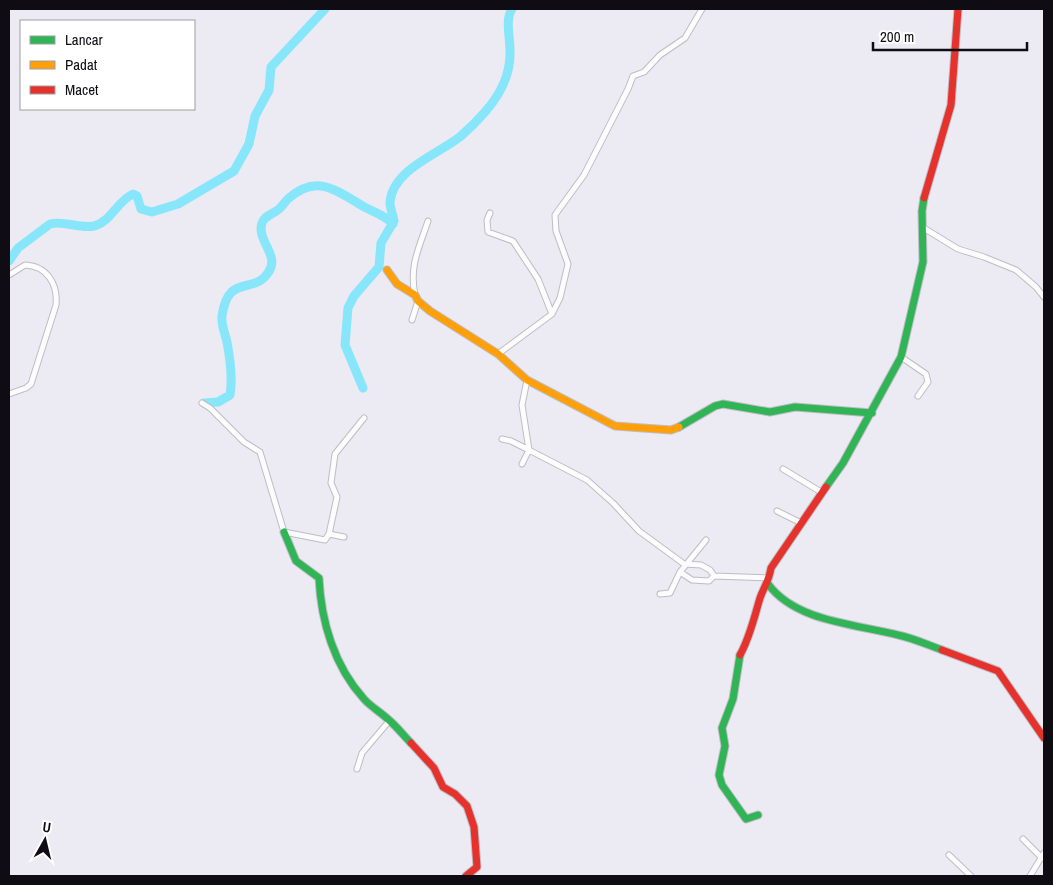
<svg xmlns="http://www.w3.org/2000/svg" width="1053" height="885" viewBox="0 0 1053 885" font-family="'Archivo Narrow',sans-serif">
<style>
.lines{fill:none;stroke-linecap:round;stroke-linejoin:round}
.river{stroke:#87e6f9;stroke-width:9}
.street-casing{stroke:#bebdc4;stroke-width:7}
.fast-casing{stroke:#bebdc4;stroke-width:9}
.slow-casing{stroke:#bebdc4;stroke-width:9}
.jam-casing{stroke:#bebdc4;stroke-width:9}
.street{stroke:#fcfcfd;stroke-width:5}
.fast{stroke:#30b455;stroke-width:7}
.slow{stroke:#ff9f0a;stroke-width:7}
.jam{stroke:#e5322d;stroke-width:7}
</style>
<rect width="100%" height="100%" fill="#eceaf3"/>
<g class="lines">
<path class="river" d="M 9,261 L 18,248 L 50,224 C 64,220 79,229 94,226 C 111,222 117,201 133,194 L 137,196 L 141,209 L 152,212 L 178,204 L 234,171 L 249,144 L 255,116 L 269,90 L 271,67 L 325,9
M 363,388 L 345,345 L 348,308 L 354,296 L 379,267 L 381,243 L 394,221 C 393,214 390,209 390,202 C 393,169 439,154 461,136 C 469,129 478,120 485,112 C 500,95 511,73 510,50 C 510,38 505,19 512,9
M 204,403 L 218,402 L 230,395 C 233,378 230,358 227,342 C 225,333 221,325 222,316 C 228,273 253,295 268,273 C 281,255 256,241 262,223 C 265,215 273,214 279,209 C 283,206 285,201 289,198 C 317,174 335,190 361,205 C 372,212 384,214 393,224"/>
<defs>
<path id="street" d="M 490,213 L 487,220 L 488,232 L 513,241 L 538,279 L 552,314 L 498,354
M 922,227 L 958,249 L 984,257 L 1016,270 L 1036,287 L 1044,297
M 9,275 L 25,265 C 47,266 58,284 56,305 L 31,384 L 26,388 L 9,394
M 415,295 C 409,266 419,248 428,221
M 552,314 L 560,298 L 568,264 L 556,231 L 555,215 L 584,175 L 628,89 L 633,76 L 644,72 L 660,55 L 685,38 L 702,9
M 412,320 L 418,301
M 901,357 L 926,374 L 928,382 L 918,396
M 527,380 L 522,405 L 529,450 L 587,480 L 613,503 L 639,531 L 684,564 L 701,565 L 710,570 L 714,576
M 202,403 L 210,408 L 244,442 L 260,452 L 284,532 L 325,540 L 329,534 L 337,497 L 331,483 L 335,454 L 364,418
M 502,439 L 511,441 L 529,450 L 522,464
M 783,469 L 821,492
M 777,511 L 801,523
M 329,534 L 344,537
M 680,572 L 706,540
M 660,594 L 670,593 L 680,572 L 692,580 L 709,581 L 714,576 L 769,578
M 357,769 L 362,753 L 390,720
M 1023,839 L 1042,858
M 949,855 L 971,876
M 1030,876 L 1044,853"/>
<path id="fast" d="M 679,427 L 715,406 L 723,404 L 770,412 L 795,407 L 872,413
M 826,487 L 843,463 L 901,357 L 923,262 L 922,211 L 924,198
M 284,532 L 296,561 L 319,578 C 321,621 334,666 364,699 C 371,707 382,713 390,721 C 398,728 404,736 411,743
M 768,584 C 796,622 856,624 898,635 C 913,638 928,645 942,650
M 740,655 L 733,699 L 722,728 L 725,746 L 719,775 L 722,785 L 746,819 L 758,815"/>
<path id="slow" d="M 387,270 L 397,284 L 415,295 L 418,301 L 430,311 L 498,354 L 527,380 L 615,426 L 671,430 L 679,427"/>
<path id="jam" d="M 924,198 L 951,105 L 958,9
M 942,650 L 998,671 L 1044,738
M 740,655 C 750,637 754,618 760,598 C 764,587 769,581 771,568 L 826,487
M 411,743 L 434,768 L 443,787 L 455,794 L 467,806 L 474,827 L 477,867 L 466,876"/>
</defs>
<use href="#street" class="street-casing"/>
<use href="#fast" class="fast-casing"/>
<use href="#slow" class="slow-casing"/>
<use href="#jam" class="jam-casing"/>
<use href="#street" class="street"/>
<use href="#fast" class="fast"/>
<use href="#slow" class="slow"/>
<use href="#jam" class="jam"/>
</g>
<rect width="1053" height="885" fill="none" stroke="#0f0d13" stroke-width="20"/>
<rect x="20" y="20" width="175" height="90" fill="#ffffff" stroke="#9f9ea1"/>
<rect x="30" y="36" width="25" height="8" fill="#30b455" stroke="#9f9ea1"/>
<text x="65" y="45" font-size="15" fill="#0f0d13">Lancar</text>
<rect x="30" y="61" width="25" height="8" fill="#ff9f0a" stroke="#9f9ea1"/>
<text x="65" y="70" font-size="15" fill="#0f0d13">Padat</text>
<rect x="30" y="86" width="25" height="8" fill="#e5322d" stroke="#9f9ea1"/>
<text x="65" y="95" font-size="15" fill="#0f0d13">Macet</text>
<g transform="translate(45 840) rotate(8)" stroke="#ffffff" stroke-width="4" paint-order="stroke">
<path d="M0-4L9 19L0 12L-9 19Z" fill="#0f0d13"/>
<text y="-8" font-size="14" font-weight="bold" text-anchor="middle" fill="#0f0d13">U</text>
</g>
<path d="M873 42v8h154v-8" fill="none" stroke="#0f0d13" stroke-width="2.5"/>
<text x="880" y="42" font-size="15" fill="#0f0d13" stroke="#ffffff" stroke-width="4" paint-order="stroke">200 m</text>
</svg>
